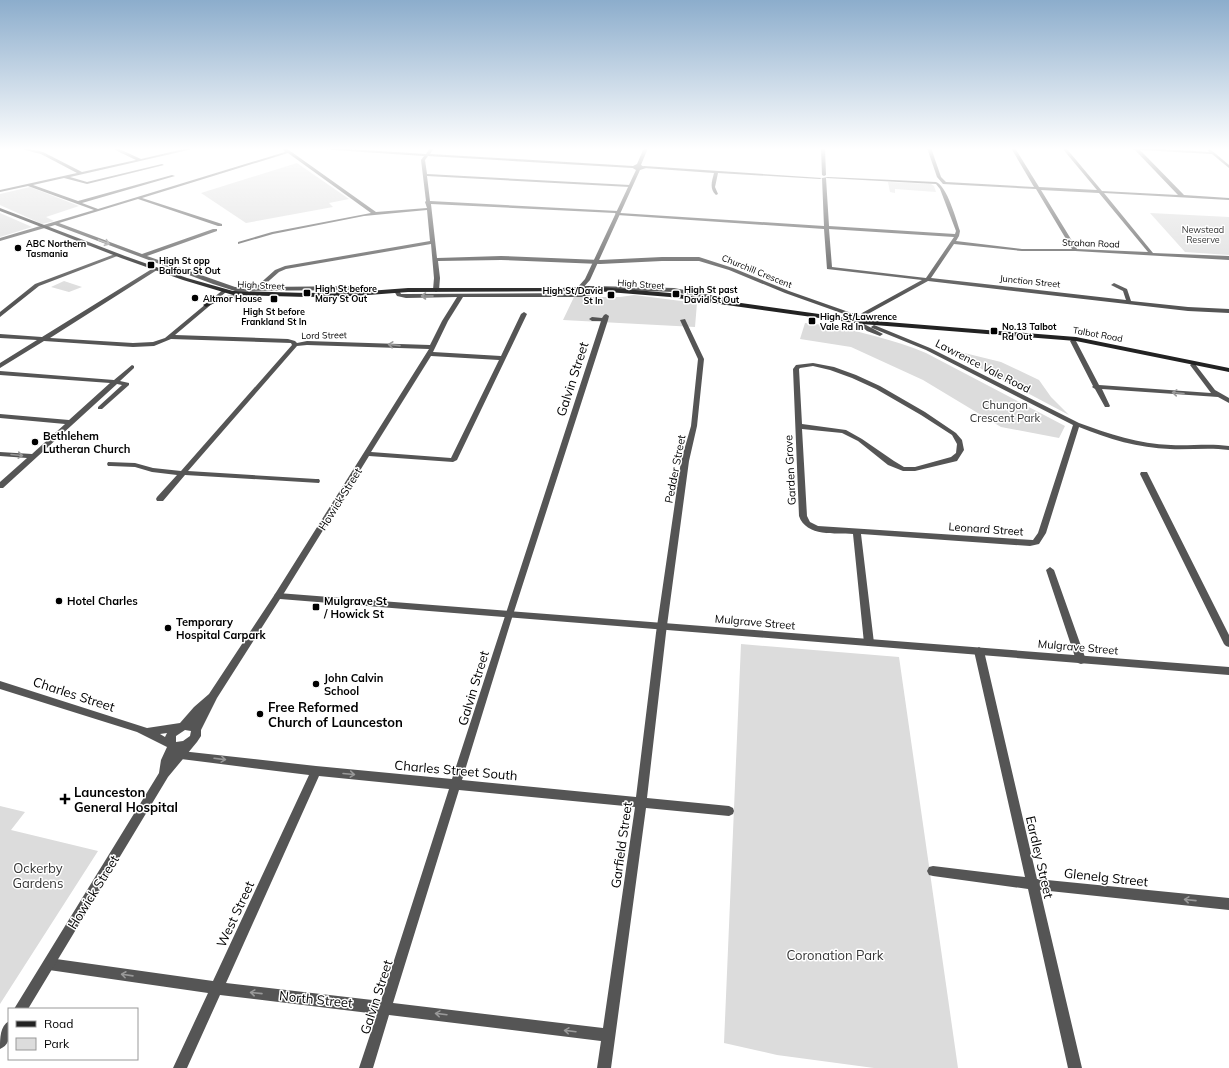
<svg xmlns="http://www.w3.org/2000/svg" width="1229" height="1068" viewBox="0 0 1229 1068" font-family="Mulish,sans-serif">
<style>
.green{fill:#dcdcdc}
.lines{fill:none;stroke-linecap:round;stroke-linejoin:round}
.minor{fill:#555;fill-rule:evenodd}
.tertiary{fill:#555;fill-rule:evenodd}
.secondary{fill:#222;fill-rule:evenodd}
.oneway{stroke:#999}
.poi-dot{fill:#000;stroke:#fff;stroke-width:1.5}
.labels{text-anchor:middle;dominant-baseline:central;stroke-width:3;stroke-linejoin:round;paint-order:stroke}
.far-park-label{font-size:9px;fill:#333;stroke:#fff}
.far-poi-label{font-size:9px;font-weight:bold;fill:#000;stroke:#fff;text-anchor:start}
.far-street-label{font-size:9px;fill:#000;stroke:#fff}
.street-label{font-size:11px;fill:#000;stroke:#fff}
.park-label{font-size:11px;fill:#333;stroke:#fff}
.poi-label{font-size:11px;font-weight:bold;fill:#000;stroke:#fff;text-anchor:start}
.near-street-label{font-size:13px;fill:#000;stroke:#fff}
.near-poi-label{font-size:13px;font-weight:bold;fill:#000;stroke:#fff;text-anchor:start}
.near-park-label{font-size:13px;fill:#333;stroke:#fff}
</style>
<rect width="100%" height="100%" fill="#fff"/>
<path class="green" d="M 297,163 L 349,199 L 329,203 L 333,207 L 246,223 L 201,193 Z
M 888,182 L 931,184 L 934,186 L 936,192 L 895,189 L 895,193 L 890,192 Z
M 30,187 L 79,206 L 46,217 L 54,221 L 42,224 L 0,205 L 0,194 Z
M 0,213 L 32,227 L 0,237 Z
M 1150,213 L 1229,217 L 1229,255 L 1185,252 Z
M 64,281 L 82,287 L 69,292 L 51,287 Z
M 634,295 L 697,303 L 695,327 L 563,320 L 574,297 L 620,297 Z
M 805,323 L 825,325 L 826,323 C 860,333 893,339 926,353 L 1065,426 L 1059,438 L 1001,427 L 923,380 L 851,347 L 800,339 Z
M 940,347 L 1001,362 L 1039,380 L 1051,397 L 1069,415 Z
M 741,644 L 899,657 L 958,1068 L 874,1068 L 777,1055 L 724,1043 Z
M 0,806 L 25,812 L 11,830 L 98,851 L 0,1004 Z"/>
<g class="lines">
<path class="minor" d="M 17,148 L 26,148 L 43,152 L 82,172 L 136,160 L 111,148 L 117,148 L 141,159 L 188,148 L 197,148 L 70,177 L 87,182 L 162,164 L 164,165 L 87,184 L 64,178 L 33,185 L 78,201 L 172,175 L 175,176 L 82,203 L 98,209 L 285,152 L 282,148 L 286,148 L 376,212 L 427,208 L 425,202 L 426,201 L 421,160 L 424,156 L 303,148 L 333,148 L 426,154 L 430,148 L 434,148 L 430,154 L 633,166 L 635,167 L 633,168 L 428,156 L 425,160 L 427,174 L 630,185 L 632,186 L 630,187 L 427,176 L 430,201 L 618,211 L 620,211 L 620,213 L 824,226 L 822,178 L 820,179 L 718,173 L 715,187 L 718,194 L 716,195 C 709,189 712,181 714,173 L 644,168 L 642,167 L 644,166 L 822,178 L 828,177 L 936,182 C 947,186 956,219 960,231 L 959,236 L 956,241 L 1022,249 L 1072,249 L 1036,189 L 943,184 L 937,177 L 927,148 L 931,148 L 941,177 L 946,182 L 1034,187 L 1011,148 L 1015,148 L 1039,187 L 1097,190 L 1062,148 L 1066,148 L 1102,191 L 1178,195 L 1135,150 L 1115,148 L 1149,148 L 1209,152 L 1208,150 L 1210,149 L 1229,165 L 1229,168 L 1212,154 L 1140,150 L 1184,195 L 1229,198 L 1229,200 L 1104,193 L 1153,253 L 1229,256 L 1229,260 L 1075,251 L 1022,251 L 954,244 L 931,278 L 1126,300 L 1123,291 L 1111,285 L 1114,283 L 1127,289 L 1131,301 L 1188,307 L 1229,309 L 1229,313 L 1188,311 L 928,281 L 866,315 L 864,318 L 865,322 L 862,324 L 860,323 L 858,319 L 785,293 L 729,270 L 699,261 L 662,261 L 600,264 L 501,260 L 438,261 L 440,278 L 439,290 L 436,292 L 433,290 L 434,278 L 431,244 L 286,269 L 279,272 L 262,287 L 362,286 L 369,290 L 370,293 L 367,295 L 361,290 L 235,291 L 213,284 L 55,225 L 0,241 L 0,238 L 94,210 L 28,186 L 0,192 L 0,190 L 77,173 L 41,154 ZM 288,153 L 371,213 L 272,232 L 238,242 L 238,244 L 273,234 L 364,216 L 427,210 L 430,241 L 285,266 L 275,270 L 256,287 L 235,287 L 147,256 L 217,231 L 217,229 L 213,229 L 142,254 L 59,223 L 138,199 L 218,226 L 222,226 L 222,224 L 142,198 ZM 826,178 L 936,184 L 940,189 L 956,231 L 955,234 L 829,226 ZM 1041,190 L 1099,193 L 1148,252 L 1077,249 ZM 431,204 L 615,213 L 617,215 L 824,229 L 827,269 L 922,280 L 862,313 L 860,316 L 789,291 L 733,268 L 699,257 L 662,257 L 600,260 L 501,256 L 437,258 ZM 829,229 L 954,237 L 926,278 L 832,267 Z
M 821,148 L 825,148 L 826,175 L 824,176 L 822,175 Z
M 115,254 L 120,255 L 39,286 L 0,317 L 0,312 L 35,284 Z
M 155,267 L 157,268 L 157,270 L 50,338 L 133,343 L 153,342 L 165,338 L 224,289 L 226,290 L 226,292 L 175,335 L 288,339 L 295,341 L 297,343 L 307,341 L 430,345 L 442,321 L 457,297 L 406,298 L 397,296 L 394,291 L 395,290 L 399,290 L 401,294 L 406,294 L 582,293 L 585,295 L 582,297 L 463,297 L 448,321 L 433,352 L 501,356 L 521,314 L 524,312 L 527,314 L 457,460 L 453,462 L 369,456 L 281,598 L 275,598 L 274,596 L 275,594 L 429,349 L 307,345 L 297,346 L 188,471 L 316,479 L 319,479 L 320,481 L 319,483 L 185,475 L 163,501 L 157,501 L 156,499 L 157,497 L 177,475 L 152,472 L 135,467 L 111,466 L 108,466 L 107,464 L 108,462 L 135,463 L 153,468 L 181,471 L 292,345 L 291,343 L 171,339 L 154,346 L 133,347 L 44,341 L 0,368 L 0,363 L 37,340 L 0,338 L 0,334 L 42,337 ZM 431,356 L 499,360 L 451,458 L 371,452 Z
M 594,286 L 674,288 L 726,298 L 729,300 L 727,304 L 725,305 L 722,303 L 723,301 L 674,292 L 592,289 L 591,288 Z
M 606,314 L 609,316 L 608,320 L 511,621 L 462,780 L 636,797 L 656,633 L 681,461 L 691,426 L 698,359 L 680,320 L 685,319 L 704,359 L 697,426 L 689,461 L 666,633 L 647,798 L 729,806 L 733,808 L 734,811 L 733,814 L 729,816 L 646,808 L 611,1068 L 597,1068 L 601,1041 L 389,1015 L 373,1068 L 359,1068 L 377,1014 L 220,995 L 187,1068 L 173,1068 L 208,993 L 49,970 L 45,968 L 43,964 L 45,960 L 49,958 L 213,981 L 309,775 L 181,759 L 177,758 L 176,755 L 177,752 L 181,751 L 316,766 L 452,779 L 601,321 L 592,321 L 589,319 L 592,317 L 602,318 L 604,315 ZM 319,776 L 449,789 L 381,1001 L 226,983 ZM 459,790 L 635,807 L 603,1028 L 393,1003 Z
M 864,324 L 883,334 L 880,336 L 867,331 L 861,326 Z
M 874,325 L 930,348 L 1079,423 C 1109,434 1139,444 1171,445 C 1191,446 1209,443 1229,446 L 1229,450 C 1209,447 1190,450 1170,449 C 1139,448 1108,439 1079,427 L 1046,533 L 1039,544 L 1030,546 L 861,534 L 874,643 L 872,645 L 869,646 L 866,645 L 864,643 L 853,534 C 836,533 806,537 799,516 L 793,369 L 796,365 L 813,363 L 834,367 L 856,375 L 880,386 L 925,412 L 956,433 L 962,440 L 964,450 L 957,461 L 915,471 L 903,471 L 888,465 L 858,441 L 842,433 L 802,429 L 807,516 L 810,522 L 818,526 L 1033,540 L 1038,533 L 1073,425 L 926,350 L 872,328 L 871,327 ZM 813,366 L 830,370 L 852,378 L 876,389 L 921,415 L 952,435 L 957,444 L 956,453 L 951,457 L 915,467 L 904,467 L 894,461 L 862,439 L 846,430 L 802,424 L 799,369 L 800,368 Z
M 1073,339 L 1076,341 L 1099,385 L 1211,393 L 1190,365 L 1193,363 L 1195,364 L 1215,390 L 1229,398 L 1229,403 L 1218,397 L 1102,389 L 1110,406 L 1109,407 L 1105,407 L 1095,389 L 1092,387 L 1093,386 L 1070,341 Z
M 132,365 L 134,366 L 134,368 L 120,381 L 129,383 L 129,385 L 102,409 L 98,409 L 98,407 L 122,385 L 117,384 L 3,488 L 0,488 L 0,482 L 27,458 L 0,456 L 0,452 L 32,454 L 65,424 L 0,418 L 0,414 L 69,420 L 110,383 L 0,375 L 0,371 L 114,380 Z
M 1141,472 L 1147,472 L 1148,474 L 1229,635 L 1229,647 L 1226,646 L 1224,644 L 1140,474 Z
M 1050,567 L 1054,570 L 1086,660 L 1084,663 L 1081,664 L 1078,663 L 1076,660 L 1046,570 Z
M 979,647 L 982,649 L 984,651 L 1037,879 L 1229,898 L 1229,910 L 1040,890 L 1082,1068 L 1068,1068 L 1028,889 L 933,876 L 929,875 L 927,871 L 929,867 L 933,866 L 1025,877 L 974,651 L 976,649 Z"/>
<path class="tertiary" d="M 644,148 L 648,148 L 641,165 L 646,168 L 640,170 L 590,280 L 582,289 L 578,289 L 577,288 L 585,279 L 636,170 L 631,167 L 637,164 Z
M 278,593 L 1229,667 L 1229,675 L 280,599 L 217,698 L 201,730 L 201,736 L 197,742 L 168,777 L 28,1009 L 14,1009 L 159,773 L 161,760 L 167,747 L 137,732 L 0,689 L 0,681 L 147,728 L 180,723 L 194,707 L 209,694 L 275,594 ZM 185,730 L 191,731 L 190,736 L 183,741 L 176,742 L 176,736 ZM 167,733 L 165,737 L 160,734 Z
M 9,1021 C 9,1032 12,1044 0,1049 C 0,1038 0,1026 9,1021 Z"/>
<path class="secondary" d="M 0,208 L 125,256 L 187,278 L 233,291 L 307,293 L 355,292 L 408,288 L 562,288 L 589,286 L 670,293 L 862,320 L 1076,337 L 1229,368 L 1229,372 L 1076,341 L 862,324 L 670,297 L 596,291 C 590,298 580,298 574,291 L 408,292 L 355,296 L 307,297 L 233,295 L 183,280 L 121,258 L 0,211 ZM 581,290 L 588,290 L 590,291 L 583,293 L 580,291 Z
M 236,295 L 238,296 L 238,298 L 221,300 L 206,307 L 203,305 L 218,297 Z"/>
</g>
<defs><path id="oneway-shaft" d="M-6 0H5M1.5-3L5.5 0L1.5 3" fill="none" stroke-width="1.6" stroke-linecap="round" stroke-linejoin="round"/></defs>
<g class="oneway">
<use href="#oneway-shaft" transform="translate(104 242) rotate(20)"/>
<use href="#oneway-shaft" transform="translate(427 296) rotate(180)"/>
<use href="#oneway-shaft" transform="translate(394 345) rotate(-174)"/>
<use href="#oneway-shaft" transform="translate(1178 393) rotate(-175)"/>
<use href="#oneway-shaft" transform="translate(17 455) rotate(5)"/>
<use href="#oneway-shaft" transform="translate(220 759) rotate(7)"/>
<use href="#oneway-shaft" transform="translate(349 774) rotate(5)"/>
<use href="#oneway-shaft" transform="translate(1190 900) rotate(-174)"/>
<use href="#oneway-shaft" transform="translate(127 975) rotate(-172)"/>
<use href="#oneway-shaft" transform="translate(256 993) rotate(-174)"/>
<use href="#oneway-shaft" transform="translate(441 1014) rotate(-173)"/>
<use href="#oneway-shaft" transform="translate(570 1031) rotate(-173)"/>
</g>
<linearGradient id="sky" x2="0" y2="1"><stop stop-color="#8cadcc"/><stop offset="0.5" stop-color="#fff"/><stop offset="1" stop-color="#fff" stop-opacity="0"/></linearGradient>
<rect width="1229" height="298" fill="url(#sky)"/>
<g class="poi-dot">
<circle cx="18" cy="248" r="4"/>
<rect x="147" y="261" width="8" height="8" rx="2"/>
<rect x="303" y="289" width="8" height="8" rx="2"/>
<rect x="672" y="290" width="8" height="8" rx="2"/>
<rect x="607" y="291" width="8" height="8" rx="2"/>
<circle cx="195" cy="298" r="4"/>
<rect x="270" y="295" width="8" height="8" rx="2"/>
<rect x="808" y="317" width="8" height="8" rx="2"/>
<rect x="990" y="327" width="8" height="8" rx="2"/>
<circle cx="35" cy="442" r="4"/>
<circle cx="59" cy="601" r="4"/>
<rect x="312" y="603" width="8" height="8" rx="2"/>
<circle cx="168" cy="628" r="4"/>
<circle cx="316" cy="684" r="4"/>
<circle cx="260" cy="714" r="4"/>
<path d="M63 793h4v4h4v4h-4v4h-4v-4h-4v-4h4z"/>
</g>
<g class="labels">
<g class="far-park-label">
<text x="1203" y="229">Newstead<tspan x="1203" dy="10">Reserve</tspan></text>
</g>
<g class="far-poi-label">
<text x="26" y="243">ABC Northern<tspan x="26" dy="10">Tasmania</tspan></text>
<text x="159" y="260">High St opp<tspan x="159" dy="10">Balfour St Out</tspan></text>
<text x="315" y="288">High St before<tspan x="315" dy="10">Mary St Out</tspan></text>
<text x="684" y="289">High St past<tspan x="684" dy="10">David St Out</tspan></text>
<text x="603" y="290" text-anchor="end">High St/David<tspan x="603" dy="10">St In</tspan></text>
<text x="203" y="298">Altmor House</text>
<text x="274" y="311" text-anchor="middle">High St before<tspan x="274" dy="10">Frankland St In</tspan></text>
<text x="820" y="316">High St/Lawrence<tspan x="820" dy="10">Vale Rd In</tspan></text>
<text x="1002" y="326">No.13 Talbot<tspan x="1002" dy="10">Rd Out</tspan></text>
</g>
<g class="far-street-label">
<text transform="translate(1091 243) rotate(2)">Strahan Road</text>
<text transform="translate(757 271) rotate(22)">Churchill Crescent</text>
<text transform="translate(1030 281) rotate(6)">Junction Street</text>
<text transform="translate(641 284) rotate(4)">High Street</text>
<text transform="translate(261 285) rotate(3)">High Street</text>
<text transform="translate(1098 334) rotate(10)">Talbot Road</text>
<text transform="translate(324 335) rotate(-1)">Lord Street</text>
</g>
<g class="street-label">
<text transform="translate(983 366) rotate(27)">Lawrence Vale Road</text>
<text transform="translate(675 469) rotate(-79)">Pedder Street</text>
<text transform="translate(790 470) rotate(-93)">Garden Grove</text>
<text transform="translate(340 499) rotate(-58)">Howick Street</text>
<text transform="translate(986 529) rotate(4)">Leonard Street</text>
<text transform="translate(755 622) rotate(5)">Mulgrave Street</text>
<text transform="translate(1078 647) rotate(5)">Mulgrave Street</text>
</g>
<g class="park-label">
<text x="1005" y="405">Chungon<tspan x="1005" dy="13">Crescent Park</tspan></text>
</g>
<g class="poi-label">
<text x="43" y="436">Bethlehem<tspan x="43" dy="13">Lutheran Church</tspan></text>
<text x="67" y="601">Hotel Charles</text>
<text x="324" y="601">Mulgrave St<tspan x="324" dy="13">/ Howick St</tspan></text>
<text x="176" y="622">Temporary<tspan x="176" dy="13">Hospital Carpark</tspan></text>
<text x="324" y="678">John Calvin<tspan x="324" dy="13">School</tspan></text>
</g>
<g class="near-street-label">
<text transform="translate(572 379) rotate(-72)">Galvin Street</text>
<text transform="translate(473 688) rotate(-73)">Galvin Street</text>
<text transform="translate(74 694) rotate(18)">Charles Street</text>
<text transform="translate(456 770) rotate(5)">Charles Street South</text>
<text transform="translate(621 845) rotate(-82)">Garfield Street</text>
<text transform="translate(1040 857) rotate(77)">Eardley Street</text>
<text transform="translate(1106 877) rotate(6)">Glenelg Street</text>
<text transform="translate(93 892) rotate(-58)">Howick Street</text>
<text transform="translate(235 914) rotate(-65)">West Street</text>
<text transform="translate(376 997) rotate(-72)">Galvin Street</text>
<text transform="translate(316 999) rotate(6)">North Street</text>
</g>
<g class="near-poi-label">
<text x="268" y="707">Free Reformed<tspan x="268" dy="15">Church of Launceston</tspan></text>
<text x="74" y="792">Launceston<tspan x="74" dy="15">General Hospital</tspan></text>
</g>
<g class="near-park-label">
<text x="38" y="868">Ockerby<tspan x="38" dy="15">Gardens</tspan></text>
<text x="835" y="955">Coronation Park</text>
</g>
</g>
<rect x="8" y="1008" width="130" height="52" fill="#ffffff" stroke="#999999"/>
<rect x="16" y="1021" width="20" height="6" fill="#222222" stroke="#999999"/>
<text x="44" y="1028" font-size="12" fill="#000000">Road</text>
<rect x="16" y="1038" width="20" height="12" fill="#dcdcdc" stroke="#999999"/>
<text x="44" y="1048" font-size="12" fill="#000000">Park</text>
</svg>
